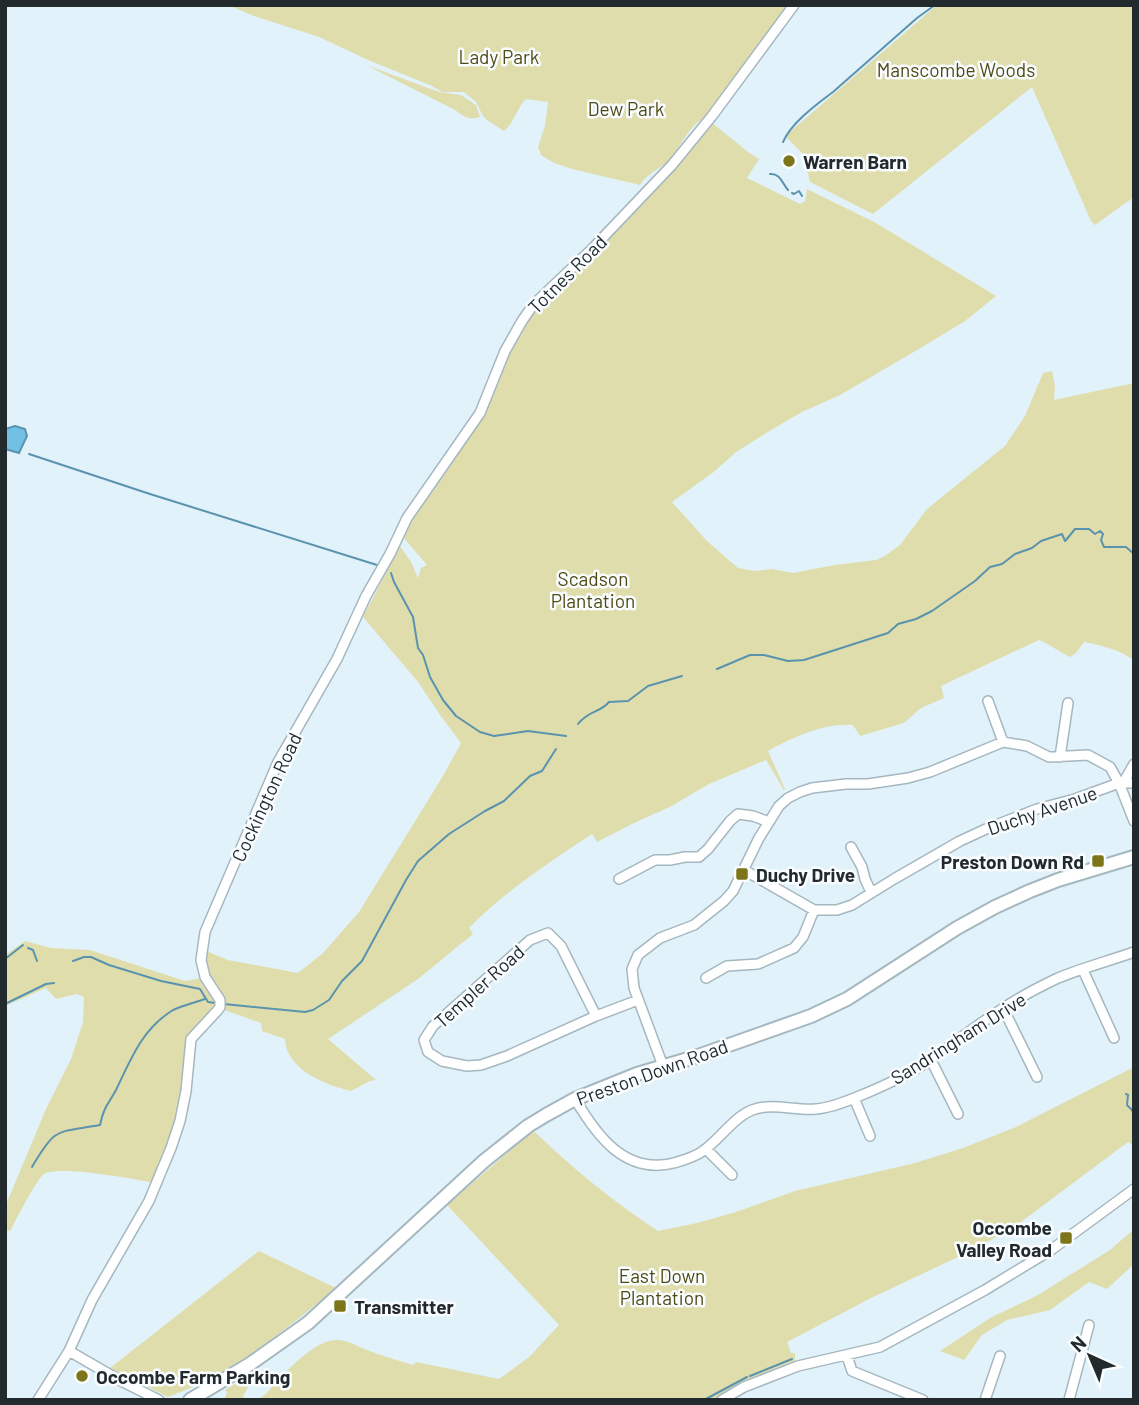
<svg xmlns="http://www.w3.org/2000/svg" width="1139" height="1405" viewBox="0 0 1139 1405" font-family="Barlow,sans-serif">
<style>
.green{fill:#e0ddad}
.water{fill:#72c0e4;stroke:#5a93ad;stroke-width:2}
.lines{fill:none;stroke-linecap:round;stroke-linejoin:round}
.stream{stroke:#5a93ad;stroke-width:2}
.street-casing{stroke:#a5b7bf;stroke-width:12}
.secondary-casing{stroke:#a5b7bf;stroke-width:16}
.street{stroke:#fff;stroke-width:9}
.secondary{stroke:#fff;stroke-width:12}
.poi-dot{fill:#7d7519;stroke:#f9fdff;stroke-width:2.5}
.labels{text-anchor:middle;dominant-baseline:central;stroke-width:5;stroke-linejoin:round;paint-order:stroke}
.park-label{font-size:19px;fill:#4f4a13;stroke:#f9fdff}
.poi-label{font-size:19px;font-weight:bold;fill:#232a2d;stroke:#f9fdff;text-anchor:start}
.street-label{font-size:19px;fill:#232a2d;stroke:#f9fdff}
</style>
<rect width="100%" height="100%" fill="#e1f2fb"/>
<path class="green" d="M 228,5 L 794,5 L 706,123 L 702,119 C 687,129 681,146 670,159 C 661,169 647,173 640,185 L 572,169 L 554,163 L 541,155 L 538,147 L 545,126 L 548,102 L 526,99 C 516,109 515,122 504,131 L 487,120 L 483,116 L 476,102 L 464,92 L 442,92 L 432,86 L 368,60 L 319,37 L 254,16 Z
M 937,5 L 1134,5 L 1134,197 L 1095,225 L 1091,221 L 1032,87 L 873,214 L 810,182 L 803,154 L 785,136 Z
M 366,65 L 439,92 L 461,95 L 476,105 L 480,117 C 468,121 464,116 455,110 Z
M 711,122 L 748,152 L 759,159 L 747,178 L 800,204 L 805,201 L 807,189 L 876,223 L 996,296 L 965,321 L 924,346 L 840,395 L 802,412 L 771,430 L 736,452 L 715,471 L 672,502 L 707,541 L 738,568 L 755,571 L 772,569 L 793,573 L 835,565 L 876,560 L 885,556 L 900,545 L 927,509 L 1005,446 L 1025,416 L 1043,373 L 1052,371 L 1055,386 L 1054,400 L 1134,383 L 1134,661 C 1122,650 1100,645 1084,642 L 1076,653 L 1070,657 C 1059,652 1050,644 1039,640 L 941,686 L 944,698 L 921,708 L 904,723 L 860,736 L 853,725 C 823,723 794,737 768,751 L 785,789 L 784,790 L 766,760 L 709,784 L 670,807 L 636,822 L 597,842 L 592,834 C 551,861 503,893 469,928 L 473,934 L 418,979 L 328,1039 L 376,1080 L 370,1081 L 351,1091 C 326,1085 286,1070 285,1039 L 262,1031 L 261,1023 L 224,1010 C 221,984 202,983 206,951 L 228,960 L 298,973 L 323,953 L 359,912 L 443,776 L 461,743 L 440,715 L 418,682 L 363,617 L 400,546 L 411,562 L 418,578 L 421,568 L 427,565 L 402,536 L 406,527 L 451,460 L 512,342 L 524,324 L 541,302 Z
M 25,941 L 51,948 L 90,950 L 185,981 L 203,978 L 217,1000 C 212,1016 193,1024 188,1040 C 184,1057 186,1077 183,1095 C 177,1126 165,1154 154,1183 C 135,1179 58,1165 44,1174 C 36,1180 16,1220 10,1231 L 5,1230 L 5,1207 L 46,1109 L 71,1059 L 83,1022 L 84,997 L 77,994 L 56,999 L 46,988 L 5,1006 L 5,955 Z
M 1134,1067 L 1134,1146 L 1128,1142 L 1017,1225 L 973,1250 L 873,1297 L 787,1342 L 791,1353 L 795,1353 L 795,1361 L 756,1377 L 713,1400 L 256,1400 C 269,1395 273,1383 283,1374 C 295,1364 310,1347 326,1342 C 342,1336 353,1344 367,1350 C 382,1356 398,1360 413,1365 L 416,1362 L 499,1379 L 529,1357 L 559,1325 L 447,1205 L 529,1134 L 535,1132 C 573,1169 614,1202 658,1231 L 697,1223 L 736,1212 L 795,1191 L 915,1163 L 963,1148 L 1016,1127 Z
M 1134,1229 L 1134,1264 L 1107,1289 L 1089,1282 L 1050,1310 L 1007,1320 L 982,1335 L 964,1360 L 940,1351 L 990,1318 L 1038,1295 L 1110,1250 Z
M 259,1251 L 336,1288 C 285,1330 231,1375 168,1397 L 110,1368 Z
M 248,1376 L 250,1384 L 243,1396 L 246,1400 L 224,1400 L 227,1393 L 225,1390 Z"/>
<path class="water" d="M 15,426 L 25,429 L 27,436 L 19,453 L 5,449 L 5,429 Z"/>
<g class="lines">
<path class="stream" d="M 783,142 C 791,123 817,104 833,92 L 917,18 L 935,5
M 770,174 C 780,173 782,183 788,190
M 792,193 L 794,194 L 799,191 L 802,196
M 29,454 L 150,494 L 377,565
M 391,573 L 394,582 L 413,617 L 418,648 L 423,655 L 430,677 L 443,700 L 456,716 L 480,732 L 494,736 L 528,731 L 566,736
M 717,669 L 750,655 L 764,655 L 788,661 L 804,660 L 888,633 L 898,624 L 916,619 L 932,611 L 975,581 L 990,567 L 1002,564 L 1015,554 L 1032,548 L 1041,541 L 1062,534 L 1065,541 L 1066,540 L 1075,529 L 1089,529 L 1095,534 L 1100,531 L 1103,534 L 1101,540 L 1104,547 L 1126,547 L 1134,554
M 578,724 C 589,710 600,713 609,702 L 628,701 L 648,686 L 682,676
M 28,948 L 33,950 L 37,961
M 5,959 L 23,945
M 73,961 L 84,957 L 91,957 L 109,965 L 161,981 L 200,989 L 208,1002 L 215,1003
M 5,1004 L 46,984 L 54,983
M 224,1004 L 305,1012 L 313,1010 L 329,1000 L 342,981 L 362,961 L 406,880 L 418,861 L 449,834 L 485,811 L 504,801 L 530,776 L 542,771 L 556,749
M 1126,1094 L 1128,1095 L 1127,1105 L 1132,1110 L 1134,1115
M 32,1167 C 56,1126 56,1133 100,1125 C 104,1106 108,1105 116,1090 C 131,1059 142,1029 173,1010 C 183,1005 194,1003 205,999
M 750,1376 L 792,1359
M 704,1400 L 747,1377"/>
<defs>
<path id="street" d="M 988,701 L 1003,742
M 1060,757 L 1068,703
M 1123,783 L 1134,764
M 851,847 L 862,867 L 865,879 L 871,892
M 744,870 L 814,910 L 837,910 L 852,905 L 894,879 L 960,841 L 986,829 L 1037,809 L 1075,799 L 1119,783 L 1134,821
M 619,879 L 655,860 L 670,860 L 685,857 L 699,857 L 708,849 L 730,821 L 738,814 L 753,816 L 769,822
M 1083,970 L 1114,1038
M 706,978 L 727,966 L 758,964 L 794,948 L 803,937 L 814,910
M 1003,1008 L 1037,1077
M 596,1016 L 561,946 L 548,933 L 530,940 L 433,1026 L 424,1040 L 428,1052 L 442,1061 L 467,1066 L 481,1065 L 507,1056 L 596,1016 L 638,1000
M 931,1060 L 958,1114
M 663,1066 L 634,988 L 632,969 L 638,955 L 660,938 L 694,925 L 724,901 L 733,891 L 759,838 L 779,806 L 788,798 L 800,792 L 812,788 L 846,784 L 868,784 L 908,778 L 930,772 L 1003,742 L 1027,746 L 1049,757 L 1088,755 L 1110,767 L 1119,783 L 1134,783
M 854,1098 L 870,1136
M 575,1099 C 597,1136 625,1175 674,1163 C 684,1160 695,1157 703,1151 C 720,1139 733,1118 752,1110 C 773,1102 794,1111 816,1109 C 829,1108 845,1102 857,1097 C 879,1088 914,1072 933,1058 C 956,1042 978,1024 1002,1009 C 1020,997 1039,987 1058,978 C 1082,968 1109,961 1134,952
M 706,1149 L 732,1175
M 69,1351 L 121,1381 L 159,1400
M 847,1356 L 852,1371 L 923,1400
M 38,1400 L 69,1351 L 92,1300 L 149,1201 L 171,1148 L 180,1121 L 186,1091 L 191,1039 L 217,1011 L 220,1007 L 220,1000 L 205,977 L 201,960 L 205,932 L 278,762 L 337,659 L 366,596 L 390,554 L 407,518 L 480,413 L 505,351 L 522,321 L 533,305 L 592,249 L 672,165 L 712,116 L 794,5
M 722,1400 L 744,1387 L 798,1366 L 880,1347 L 985,1290 L 1051,1250 L 1134,1189
M 985,1400 L 1000,1356
M 1069,1400 L 1089,1325"/>
<path id="secondary" d="M 190,1400 L 250,1364 L 308,1323 L 484,1161 L 528,1126 L 546,1115 L 575,1099 L 637,1074 L 695,1057 L 811,1016 L 847,999 L 957,928 L 995,907 L 1030,891 L 1058,880 L 1134,857"/>
</defs>
<use href="#street" class="street-casing"/>
<use href="#secondary" class="secondary-casing"/>
<use href="#street" class="street"/>
<use href="#secondary" class="secondary"/>
</g>
<g class="poi-dot">
<circle cx="789" cy="161" r="7"/>
<rect x="1091" y="854" width="14" height="14" rx="3.5"/>
<rect x="735" y="867" width="14" height="14" rx="3.5"/>
<rect x="1059" y="1231" width="14" height="14" rx="3.5"/>
<rect x="333" y="1299" width="14" height="14" rx="3.5"/>
<circle cx="82" cy="1376" r="7"/>
</g>
<g class="labels">
<g class="park-label">
<text x="499" y="56">Lady Park</text>
<text x="956" y="69">Manscombe Woods</text>
<text x="626" y="108">Dew Park</text>
<text x="593" y="578">Scadson<tspan x="593" dy="22">Plantation</tspan></text>
<text x="662" y="1275">East Down<tspan x="662" dy="22">Plantation</tspan></text>
</g>
<g class="poi-label">
<text x="803" y="161">Warren Barn</text>
<text x="1084" y="861" text-anchor="end">Preston Down Rd</text>
<text x="756" y="874">Duchy Drive</text>
<text x="1052" y="1227" text-anchor="end">Occombe<tspan x="1052" dy="22">Valley Road</tspan></text>
<text x="354" y="1306">Transmitter</text>
<text x="96" y="1376">Occombe Farm Parking</text>
</g>
<g class="street-label">
<text transform="translate(567 274) rotate(-45)">Totnes Road</text>
<text transform="translate(266 797) rotate(-65)">Cockington Road</text>
<text transform="translate(1042 810) rotate(-19)">Duchy Avenue</text>
<text transform="translate(479 986) rotate(-42)">Templer Road</text>
<text transform="translate(958 1038) rotate(-32)">Sandringham Drive</text>
<text transform="translate(652 1072) rotate(-20)">Preston Down Road</text>
</g>
</g>
<rect width="1139" height="1405" fill="none" stroke="#232a2d" stroke-width="14"/>
<g transform="translate(1090 1356) rotate(316)" stroke="#f9fdff" stroke-width="5" paint-order="stroke">
<path d="M0-5L12 26L0 18L-12 26Z" fill="#232a2d"/>
<text y="-10" font-size="19" font-weight="bold" text-anchor="middle" fill="#232a2d">N</text>
</g>
</svg>
